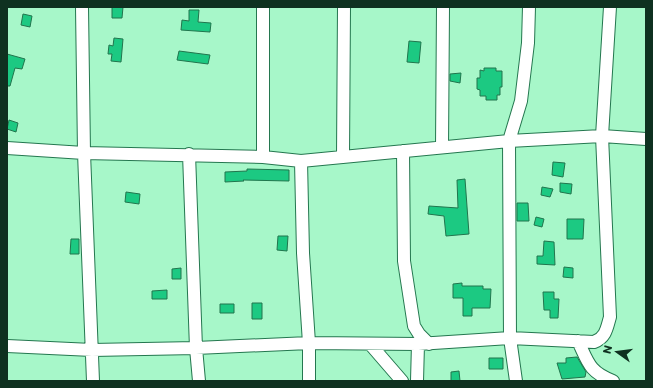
<svg xmlns="http://www.w3.org/2000/svg" width="653" height="388" viewBox="0 0 653 388" font-family="Poppins,sans-serif">
<style>
.building{fill:#1cc982;stroke:#21754d}
.lines{fill:none;stroke-linecap:round;stroke-linejoin:round}
.minor-casing{stroke:#24774f;stroke-width:14}
.minor{stroke:#fff;stroke-width:12}
</style>
<rect width="100%" height="100%" fill="#a7f7c9"/>
<path class="building" d="M 112,7 L 123,7 L 122,18 L 112,18 Z
M 189,10 L 199,10 L 198,22 L 211,23 L 210,32 L 181,30 L 182,20 L 189,21 Z
M 23,14 L 32,16 L 30,27 L 21,25 Z
M 114,38 L 123,39 L 121,62 L 111,61 L 112,54 L 108,54 L 109,45 L 113,46 Z
M 409,41 L 421,42 L 419,63 L 407,62 Z
M 179,51 L 210,55 L 208,64 L 177,60 Z
M 7,54 L 25,59 L 22,69 L 15,68 L 10,86 L 7,86 Z
M 484,68 L 496,68 L 496,71 L 502,71 L 502,87 L 500,87 L 500,95 L 497,95 L 497,100 L 486,100 L 486,96 L 480,96 L 480,90 L 477,89 L 477,78 L 480,78 L 480,70 L 484,71 Z
M 461,73 L 460,83 L 450,81 L 450,74 Z
M 9,120 L 18,123 L 16,132 L 7,129 Z
M 553,162 L 565,163 L 563,177 L 552,175 Z
M 247,169 L 289,170 L 289,181 L 243,180 L 244,181 L 225,182 L 225,172 L 247,171 Z
M 465,179 L 469,234 L 446,236 L 444,216 L 428,214 L 429,206 L 458,208 L 457,180 Z
M 560,183 L 572,184 L 571,194 L 560,192 Z
M 542,187 L 553,189 L 550,197 L 541,195 Z
M 126,192 L 140,194 L 139,204 L 125,202 Z
M 517,203 L 528,203 L 529,221 L 517,221 Z
M 536,217 L 544,219 L 542,227 L 534,225 Z
M 567,219 L 584,219 L 583,239 L 567,239 Z
M 278,236 L 288,236 L 287,251 L 277,250 Z
M 71,239 L 79,239 L 79,254 L 70,254 Z
M 544,241 L 554,242 L 555,265 L 537,264 L 537,256 L 543,256 Z
M 564,267 L 573,268 L 573,278 L 563,277 Z
M 181,268 L 181,279 L 172,279 L 172,269 Z
M 462,283 L 462,286 L 483,286 L 483,289 L 491,289 L 490,308 L 472,308 L 472,316 L 463,316 L 463,298 L 453,298 L 453,284 Z
M 167,290 L 167,299 L 152,299 L 152,291 Z
M 543,292 L 554,292 L 554,299 L 559,299 L 558,318 L 550,318 L 550,310 L 544,310 Z
M 252,303 L 262,303 L 262,319 L 252,319 Z
M 220,304 L 234,304 L 234,313 L 220,313 Z
M 577,357 L 586,372 L 585,377 L 562,379 L 557,363 L 566,363 L 566,358 Z
M 489,358 L 503,358 L 503,369 L 489,369 Z
M 459,371 L 460,381 L 451,381 L 451,372 Z"/>
<g class="lines">
<defs>
<path id="minor" d="M 82,7 L 84,153 L 93,381
M 263,7 L 263,157
M 442,147 L 443,7
M 7,148 L 84,153 L 263,157 L 301,161 L 509,141 L 602,136 L 646,139
M 403,151 L 404,261 L 414,326 L 419,334 L 429,344
M 189,154 L 196,348 L 199,381
M 343,156 L 344,7
M 301,161 L 303,253 L 309,343 L 309,381
M 578,341 C 588,362 589,372 613,381
M 370,344 L 402,381
M 7,346 L 92,350 L 196,348 L 309,343 L 418,344 L 510,338 L 594,342 C 606,338 607,327 610,317 L 602,136 L 610,7
M 417,381 L 418,344
M 516,381 L 510,338 L 509,141 L 521,101 L 528,43 L 529,7"/>
</defs>
<use href="#minor" class="minor-casing"/>
<use href="#minor" class="minor"/>
</g>
<rect width="653" height="388" fill="none" stroke="#0f3120" stroke-width="16"/>
<g transform="translate(617 352) rotate(284)" stroke="#a7f7c9" stroke-width="3" paint-order="stroke">
<path d="M0-3L7 15L0 10L-7 15Z" fill="#0f3120"/>
<text y="-6" font-size="11" font-weight="bold" text-anchor="middle" fill="#0f3120">N</text>
</g>
</svg>
